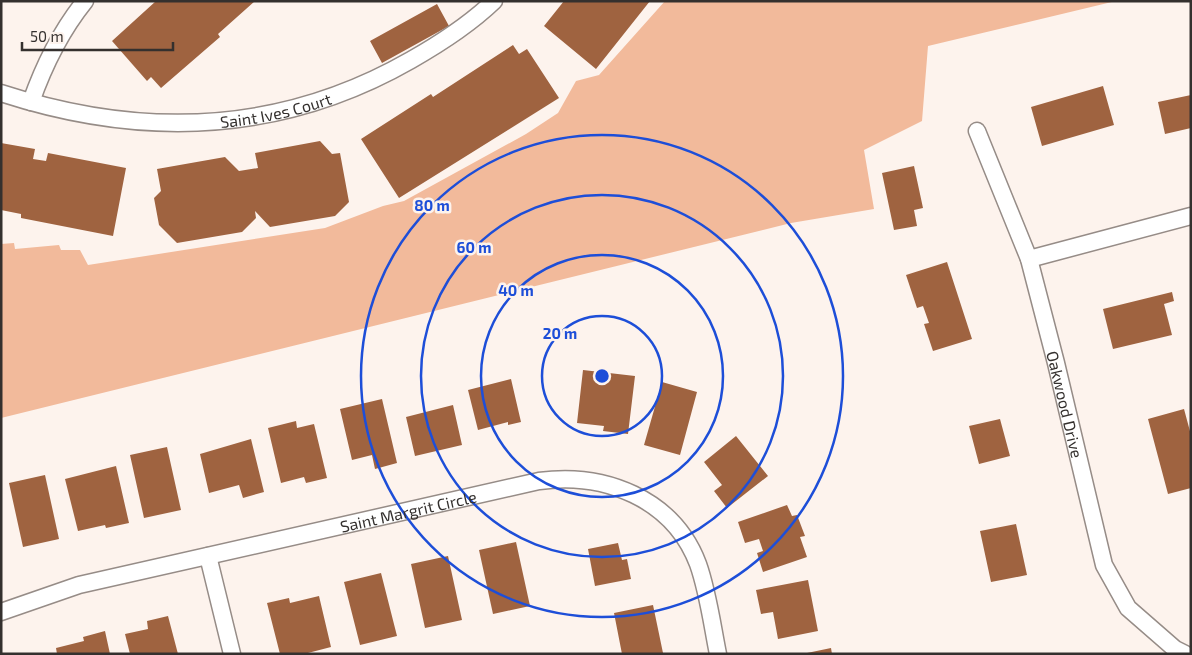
<svg xmlns="http://www.w3.org/2000/svg" width="1192" height="655" viewBox="0 0 1192 655" font-family="'Exo 2',sans-serif">
<style>
.green{fill:#f2ba9b}
.building{fill:#9f6340}
.lines{fill:none;stroke-linecap:round;stroke-linejoin:round}
.minor-casing{stroke:#968c87;stroke-width:19}
.minor{stroke:#fff;stroke-width:16}
.ring{fill:none;stroke:#1d4ed8;stroke-width:2.5}
.labels{text-anchor:middle;dominant-baseline:central;stroke-width:5;stroke-linejoin:round;paint-order:stroke}
.street-label{font-size:16px;fill:#34302e;stroke:#fdf3ed}
.centre{fill:#1d4ed8;stroke:#fdf3ed;stroke-width:2.5}
.ring-label{font-size:15px;text-anchor:middle;font-weight:bold;fill:#1d4ed8;stroke:#fdf3ed;stroke-width:5;stroke-linejoin:round;paint-order:stroke}
</style>
<rect width="100%" height="100%" fill="#fdf3ed"/>
<path class="green" d="M 665,1 L 1116,1 L 928,46 L 922,121 L 864,150 L 874,209 L 791,223 L 1,418 L 1,244 L 14,243 L 15,249 L 59,245 L 61,250 L 80,250 L 88,265 L 325,228 L 383,206 L 404,201 L 526,134 L 558,113 L 576,81 L 599,75 Z"/>
<path class="building" d="M 156,1 L 255,1 L 218,34 L 220,37 L 161,88 L 151,77 L 147,81 L 112,41 Z
M 564,1 L 650,1 L 596,69 L 544,26 Z
M 437,4 L 449,26 L 382,63 L 370,41 Z
M 513,45 L 519,54 L 527,49 L 559,98 L 399,198 L 361,139 L 431,94 L 433,97 Z
M 1103,86 L 1114,125 L 1042,146 L 1031,107 Z
M 1191,95 L 1191,128 L 1165,134 L 1158,102 Z
M 320,141 L 332,154 L 340,153 L 349,202 L 335,216 L 270,227 L 255,211 L 256,218 L 242,232 L 177,243 L 159,225 L 154,198 L 161,191 L 157,169 L 225,157 L 239,171 L 258,168 L 255,153 Z
M 1,143 L 35,149 L 33,159 L 46,161 L 48,153 L 126,168 L 113,236 L 21,218 L 21,214 L 1,210 Z
M 914,166 L 923,208 L 914,210 L 917,226 L 894,230 L 882,173 Z
M 947,262 L 972,339 L 933,351 L 924,324 L 929,323 L 923,306 L 917,308 L 906,275 Z
M 1172,292 L 1174,301 L 1164,304 L 1172,335 L 1113,349 L 1103,309 Z
M 583,370 L 635,376 L 628,434 L 603,431 L 604,426 L 577,423 Z
M 511,379 L 521,422 L 508,425 L 508,422 L 478,430 L 468,390 Z
M 662,382 L 697,392 L 680,455 L 644,445 Z
M 382,399 L 397,463 L 375,469 L 372,455 L 352,460 L 340,409 Z
M 453,405 L 462,445 L 415,456 L 406,417 Z
M 1184,409 L 1191,435 L 1191,488 L 1168,494 L 1148,419 Z
M 1000,419 L 1010,456 L 979,464 L 969,426 Z
M 296,421 L 297,428 L 314,424 L 327,478 L 306,483 L 304,477 L 281,483 L 268,428 Z
M 736,436 L 768,476 L 727,508 L 714,491 L 722,485 L 704,462 Z
M 251,439 L 264,492 L 243,498 L 239,485 L 209,493 L 200,454 Z
M 167,447 L 181,510 L 144,518 L 130,455 Z
M 116,466 L 129,523 L 106,528 L 105,525 L 78,531 L 65,479 Z
M 45,475 L 59,539 L 23,547 L 9,483 Z
M 787,505 L 792,516 L 797,515 L 805,536 L 800,537 L 807,557 L 763,572 L 757,553 L 763,551 L 759,539 L 745,543 L 738,522 Z
M 1016,524 L 1027,575 L 991,582 L 980,531 Z
M 516,542 L 530,606 L 493,614 L 479,550 Z
M 618,543 L 622,560 L 627,559 L 631,579 L 595,586 L 588,549 Z
M 448,556 L 462,620 L 425,628 L 411,564 Z
M 381,573 L 397,636 L 360,645 L 344,582 Z
M 808,580 L 818,631 L 778,639 L 773,612 L 761,614 L 756,590 Z
M 319,596 L 331,647 L 304,654 L 280,654 L 267,603 L 289,598 L 290,603 Z
M 653,605 L 663,653 L 622,654 L 614,613 Z
M 168,616 L 178,654 L 130,654 L 125,634 L 148,629 L 147,621 Z
M 105,631 L 110,654 L 57,654 L 56,648 L 84,641 L 83,637 Z
M 831,648 L 832,654 L 807,654 L 807,653 Z"/>
<g class="lines">
<defs>
<g id="minor">
<path id="s1" d="M 1,93 C 142,139 280,135 411,60 C 441,43 469,25 494,1"/>
<path d="M 31,102 C 44,65 60,32 85,1"/>
<path id="s2" d="M 977,131 L 1029,259 L 1056,363 L 1104,565 L 1128,608 L 1175,649 L 1185,654"/>
<path d="M 1029,259 L 1191,216"/>
<path d="M 208,556 L 232,654"/>
<path id="s3" d="M 1,612 L 79,585 L 539,481 C 604,472 673,498 698,564 C 708,592 712,624 718,654"/>
</g>
</defs>
<use href="#minor" class="minor-casing"/>
<use href="#minor" class="minor"/>
</g>
<g class="ring">
<circle cx="602" cy="376" r="60"/>
<circle cx="602" cy="376" r="121"/>
<circle cx="602" cy="376" r="181"/>
<circle cx="602" cy="376" r="241"/>
</g>
<g class="labels">
<g class="street-label">
<text stroke="none"><textPath href="#s1" startOffset="279">Saint Ives Court</textPath></text>
<text stroke="none"><textPath href="#s2" startOffset="288">Oakwood Drive</textPath></text>
<text stroke="none"><textPath href="#s3" startOffset="420">Saint Margrit Circle</textPath></text>
</g>
</g>
<circle cx="602" cy="376" r="8" class="centre"/>
<g class="ring-label">
<text x="432" y="211">80 m</text>
<text x="474" y="253">60 m</text>
<text x="516" y="296">40 m</text>
<text x="560" y="339">20 m</text>
</g>
<rect width="1192" height="655" fill="none" stroke="#34302e" stroke-width="5"/>
<path d="M22 42v8h151v-8" fill="none" stroke="#34302e" stroke-width="2.5"/>
<text x="30" y="42" font-size="15" fill="#34302e" stroke="#fdf3ed" stroke-width="4" paint-order="stroke">50 m</text>
</svg>
